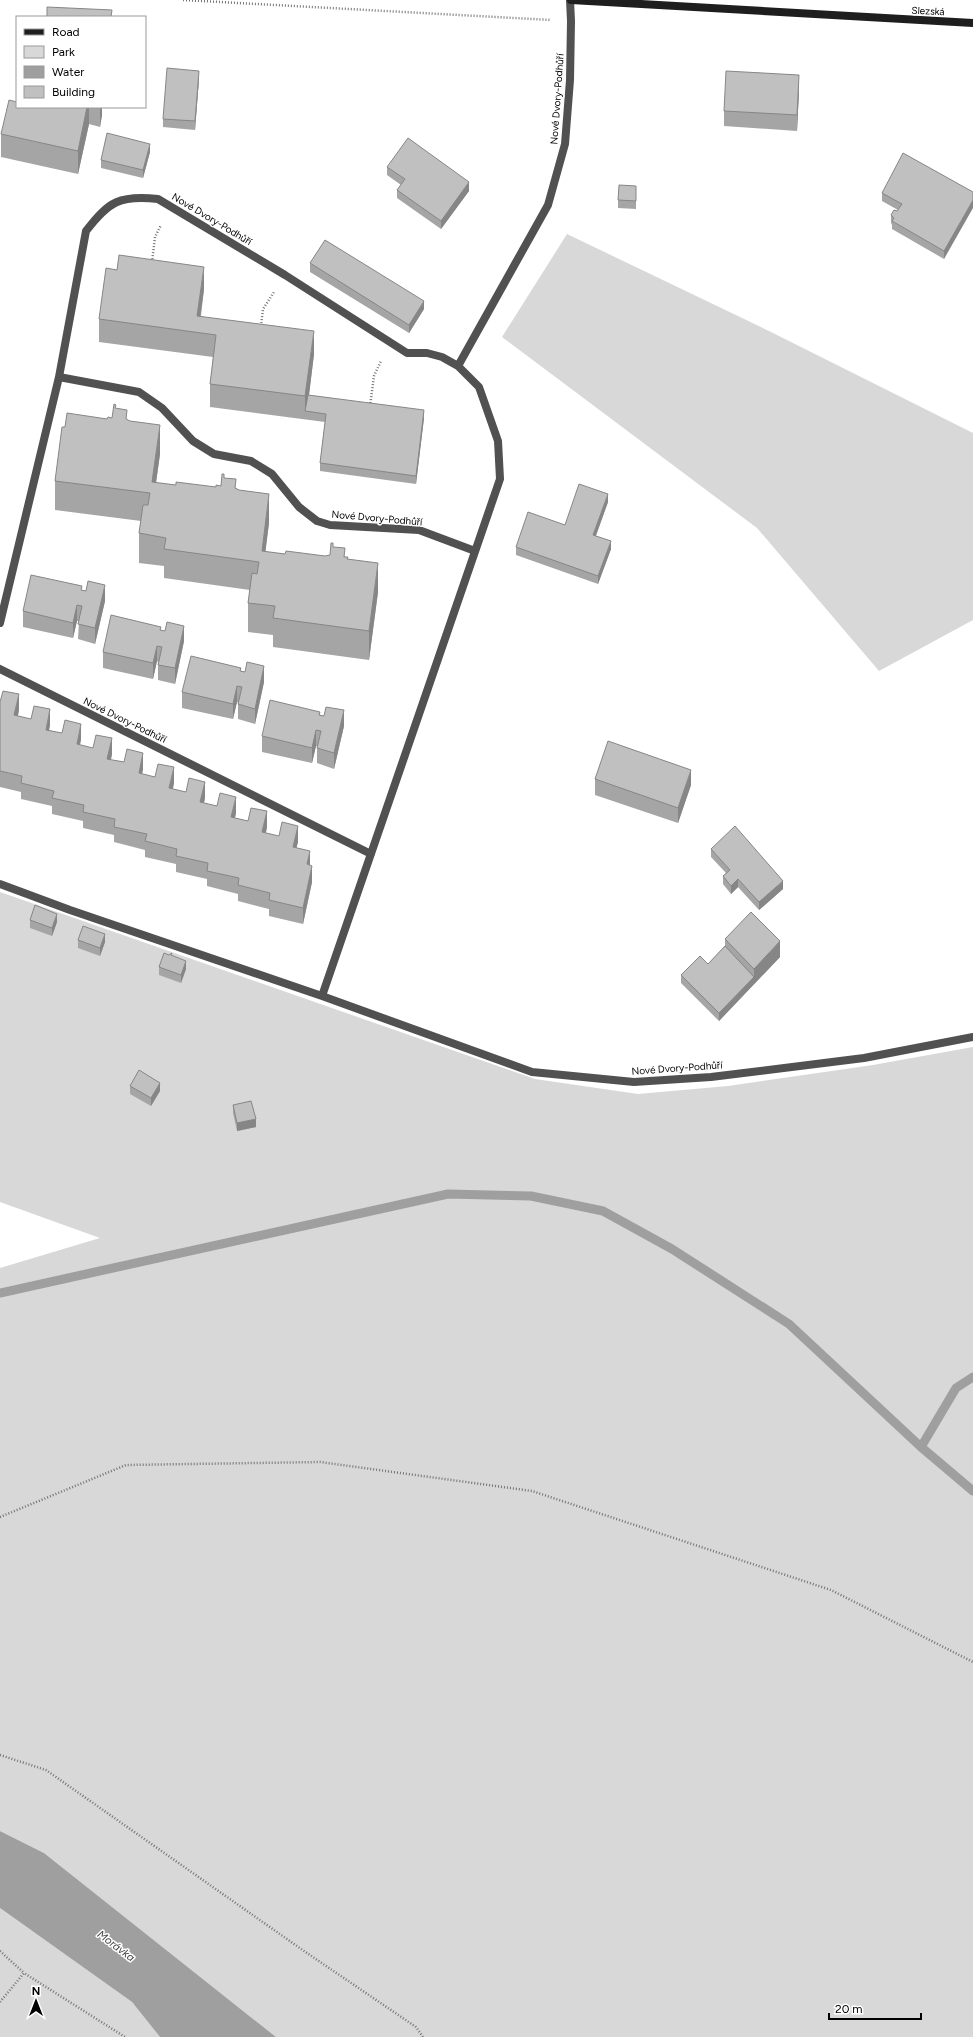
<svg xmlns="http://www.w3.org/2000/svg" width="973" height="2037" viewBox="0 0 973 2037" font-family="Figtree,sans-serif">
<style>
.green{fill:#d8d8d8}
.water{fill:#9f9f9f}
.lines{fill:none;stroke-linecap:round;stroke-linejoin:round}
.stream{stroke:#9f9f9f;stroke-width:9}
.path{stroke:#737373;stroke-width:2.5;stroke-dasharray:1 2;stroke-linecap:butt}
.minor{stroke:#515151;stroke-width:8}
.secondary{stroke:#1e1e1e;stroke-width:8}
.wall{fill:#a5a5a5}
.shaded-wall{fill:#868686}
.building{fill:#c0c0c0;stroke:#868686}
.labels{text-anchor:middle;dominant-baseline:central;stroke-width:3;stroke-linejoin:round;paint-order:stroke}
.street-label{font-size:10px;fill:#000;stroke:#fff}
.water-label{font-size:11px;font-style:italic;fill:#404040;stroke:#fff}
</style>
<rect width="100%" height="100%" fill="#fff"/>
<path class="green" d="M 567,234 L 769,331 L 973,433 L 973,620 L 879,671 L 757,528 L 502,337 Z
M 0,892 L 535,1079 L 638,1094 L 728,1086 L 873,1065 L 973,1047 L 973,2037 L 276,2037 L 44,1853 L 0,1831 L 0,1268 L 100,1238 L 0,1202 Z
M 0,1908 L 132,2002 L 160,2037 L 0,2037 Z"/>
<path class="water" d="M 0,1831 L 44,1853 L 276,2037 L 160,2037 L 132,2002 L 0,1908 Z"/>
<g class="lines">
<path class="stream" d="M 0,1293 L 448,1194 L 531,1196 L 603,1211 L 672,1249 L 789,1324 L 921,1447 L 973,1491
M 921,1447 L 956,1388 L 973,1377"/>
<path class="path" d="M 183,0 L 551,20
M 152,262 L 155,237 L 161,225
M 261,326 L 263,309 L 274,292
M 370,406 L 374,376 L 381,361
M 0,1517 L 126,1465 L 320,1462 L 532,1491 L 831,1590 L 973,1662
M 0,1755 L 46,1770 L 304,1951 L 416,2027 L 423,2037
M 0,1951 L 24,1973
M 0,2002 L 24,1973 L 125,2037"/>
<path class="minor" d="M 458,366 L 548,205 L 565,144 L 570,80 L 571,21 L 570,0
M 59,377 L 139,392 L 162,408 L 193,441 L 214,454 L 251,461 L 272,474 L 299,507 L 317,521 L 330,525 L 419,530 L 475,551
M 0,623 L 59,377 L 86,231 C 109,201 120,195 158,199 L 285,275 L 407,353 L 427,353 L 442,357 L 458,366 L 479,387 L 498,441 L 500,479 L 322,996
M 0,669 L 371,854
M 0,884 L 70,910 L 322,996 L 532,1072 L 634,1082 L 711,1077 L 864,1058 L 973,1037"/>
<path class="secondary" d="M 571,0 L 973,23"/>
</g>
<path class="wall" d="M 199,79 L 195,130 L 163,127 L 163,119 Z
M 799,91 L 797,131 L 724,126 L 724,111 Z
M 17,107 L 102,107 L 102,115 L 100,127 L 89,124 L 78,174 L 1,157 L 1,134 Z
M 150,152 L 143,178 L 101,168 L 101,160 Z
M 387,167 L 469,191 L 441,229 L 397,198 L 397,190 L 401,185 L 387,175 Z
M 973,192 L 944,259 L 892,229 L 892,225 L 891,223 L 891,215 L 897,211 L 898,210 L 882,201 L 882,193 Z
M 636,194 L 636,209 L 618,208 L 618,200 Z
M 310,263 L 424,309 L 409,333 L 310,272 Z
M 204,289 L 201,316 L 314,354 L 309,395 L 424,418 L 416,484 L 320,471 L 320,463 L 325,422 L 210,407 L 210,384 L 213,357 L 99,342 L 99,319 Z
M 116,409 L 160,454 L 156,483 L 176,485 L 216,487 L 221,486 L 224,478 L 236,488 L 269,523 L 265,552 L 285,554 L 325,556 L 330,555 L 333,547 L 348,559 L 378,592 L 369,660 L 273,647 L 273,635 L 248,632 L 248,603 L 250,590 L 164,578 L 164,566 L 139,563 L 139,533 L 141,521 L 55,510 L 55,481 L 65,427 L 112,418 Z
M 608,502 L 596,536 L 611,549 L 598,584 L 516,555 L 516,547 L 565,525 Z
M 82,590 L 105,601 L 95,644 L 78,639 L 79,621 L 77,621 L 73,638 L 23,627 L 23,611 Z
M 161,630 L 184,641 L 175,684 L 158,680 L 158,662 L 157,661 L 153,679 L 103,668 L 103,652 Z
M 241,671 L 264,682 L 255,724 L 238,719 L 238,702 L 237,702 L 233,719 L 182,708 L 182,692 Z
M 0,702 L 19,710 L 18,716 L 50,725 L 49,730 L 81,739 L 80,745 L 112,754 L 111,760 L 143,769 L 142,774 L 174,783 L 173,789 L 205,798 L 204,803 L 236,813 L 235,818 L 267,827 L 266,833 L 298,842 L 296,847 L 310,865 L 312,882 L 303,924 L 269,916 L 269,909 L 238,901 L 238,894 L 207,886 L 207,879 L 176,872 L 176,864 L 145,857 L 145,850 L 114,842 L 114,835 L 83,828 L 83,821 L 52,814 L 52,806 L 21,799 L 21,792 L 0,787 Z
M 320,715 L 344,726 L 334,769 L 317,763 L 317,746 L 316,746 L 312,763 L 262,752 L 262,736 Z
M 595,779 L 691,785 L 678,823 L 595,795 Z
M 711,849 L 783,889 L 759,910 L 738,887 L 731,894 L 723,884 L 723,876 L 726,873 L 711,857 Z
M 30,920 L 57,922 L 52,936 L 30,928 Z
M 725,939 L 780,957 L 719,1021 L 681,983 L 681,975 L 708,964 L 725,946 Z
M 78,940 L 105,942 L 100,956 L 78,948 Z
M 172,955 L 186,969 L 181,983 L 159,975 L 159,967 Z
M 130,1086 L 160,1091 L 151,1106 L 130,1094 Z
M 233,1105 L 256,1127 L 237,1131 L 233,1113 Z"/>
<path class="shaded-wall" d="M 199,71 L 199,79 L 195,130 L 195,121 Z
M 799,75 L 799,91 L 797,131 L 797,115 Z
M 87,107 L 89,107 L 89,124 L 78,174 L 78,151 Z
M 100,107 L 102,107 L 102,115 L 100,127 Z
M 150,144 L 150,152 L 143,178 L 143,170 Z
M 469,182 L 469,191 L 441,229 L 441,221 Z
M 973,200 L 973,208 L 944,259 L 944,251 Z
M 204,267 L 204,289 L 198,332 L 197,316 Z
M 424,301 L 424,309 L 409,333 L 409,325 Z
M 314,331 L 314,354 L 307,411 L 305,411 L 305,396 Z
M 424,410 L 424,418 L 416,484 L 416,476 Z
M 160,425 L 160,454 L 152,511 L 152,482 Z
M 269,494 L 269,523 L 262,580 L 262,551 Z
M 608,494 L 608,502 L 593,543 L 593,535 Z
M 611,541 L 611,549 L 598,584 L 598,576 Z
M 378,563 L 378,592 L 369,660 L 369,631 Z
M 105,585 L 105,601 L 95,644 L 95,628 Z
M 77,605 L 77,621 L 73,638 L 73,623 Z
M 184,626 L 184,641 L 175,684 L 175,668 Z
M 157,646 L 157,661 L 153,679 L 153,663 Z
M 264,666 L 264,682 L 255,724 L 255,709 Z
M 237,686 L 237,702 L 233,719 L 233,704 Z
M 19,694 L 19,710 L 14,731 L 14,715 Z
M 50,709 L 50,725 L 46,745 L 46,730 Z
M 344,710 L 344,726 L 334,769 L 334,753 Z
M 81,724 L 81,739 L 77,760 L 77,744 Z
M 316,730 L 316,746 L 312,763 L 312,748 Z
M 112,738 L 112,754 L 107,775 L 107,759 Z
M 143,753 L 143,769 L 139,789 L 139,773 Z
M 174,767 L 174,783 L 169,804 L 169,788 Z
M 691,770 L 691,785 L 678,823 L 678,808 Z
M 205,782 L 205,798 L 200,818 L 200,802 Z
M 236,797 L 236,813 L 231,833 L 231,817 Z
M 267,811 L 267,827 L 262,848 L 262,832 Z
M 298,826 L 298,842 L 293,862 L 293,847 Z
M 310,851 L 310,866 L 307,864 Z
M 312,866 L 312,882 L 303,924 L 303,908 Z
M 738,879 L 738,887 L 731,894 L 731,886 Z
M 783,881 L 783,889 L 759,910 L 759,902 Z
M 57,914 L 57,922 L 52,936 L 52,928 Z
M 105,934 L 105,942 L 100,956 L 100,948 Z
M 780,941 L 780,957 L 719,1021 L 719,1013 L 754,977 L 754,969 Z
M 186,961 L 186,969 L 181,983 L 181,975 Z
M 160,1083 L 160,1091 L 151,1106 L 151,1098 Z
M 256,1119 L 256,1127 L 237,1131 L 237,1123 Z"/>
<path class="building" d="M 47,7 L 112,10 L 111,17 L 47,17 Z
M 167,68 L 199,71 L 195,121 L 163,119 Z
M 726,71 L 799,75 L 797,115 L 724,111 Z
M 9,100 L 17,102 L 17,107 L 87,107 L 78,151 L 1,134 Z
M 107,133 L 150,144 L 143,170 L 101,160 Z
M 408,138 L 469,182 L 441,221 L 397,190 L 405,179 L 387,167 Z
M 903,153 L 973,192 L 973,200 L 944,251 L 892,221 L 894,218 L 891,215 L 894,210 L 897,211 L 902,204 L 882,193 Z
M 619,185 L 636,186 L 636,201 L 618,200 Z
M 325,240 L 424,301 L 409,325 L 310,263 Z
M 119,255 L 204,267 L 197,316 L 314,331 L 305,396 L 210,384 L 216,335 L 99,319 L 106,268 L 117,270 Z
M 308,395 L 424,410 L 416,476 L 320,463 L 326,414 L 305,411 Z
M 114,404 L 116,405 L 115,408 L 127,410 L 126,419 L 130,421 L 160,425 L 152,482 L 176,485 L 176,482 L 216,487 L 216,485 L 221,486 L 222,474 L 224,474 L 224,478 L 236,479 L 235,488 L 239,490 L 269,494 L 262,551 L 285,554 L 286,551 L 325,556 L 330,555 L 331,543 L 333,543 L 333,547 L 345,548 L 344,557 L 348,557 L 347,559 L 378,563 L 369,631 L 273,618 L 275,606 L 248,603 L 252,573 L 257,574 L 259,562 L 164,549 L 166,538 L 139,533 L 143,505 L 148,505 L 150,493 L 55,481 L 62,427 L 65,427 L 67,413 L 107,419 L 108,417 L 112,418 Z
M 579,484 L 608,494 L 593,535 L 611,541 L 598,576 L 516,547 L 528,512 L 565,525 Z
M 31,575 L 82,586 L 81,590 L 86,591 L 88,581 L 105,585 L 95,628 L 78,624 L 82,606 L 77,605 L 73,623 L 23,611 Z
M 111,615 L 161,627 L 160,630 L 165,631 L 167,622 L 184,626 L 175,668 L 158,665 L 162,647 L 157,646 L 153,663 L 103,652 Z
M 191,656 L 241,668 L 240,671 L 245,672 L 247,662 L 264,666 L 255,709 L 238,704 L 242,687 L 237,686 L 233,704 L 182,692 Z
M 3,691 L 19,694 L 14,715 L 31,719 L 34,706 L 50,709 L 46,730 L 62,733 L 65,720 L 81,724 L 77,744 L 93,748 L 96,735 L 112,738 L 107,759 L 124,762 L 127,749 L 143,753 L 139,773 L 155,777 L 158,764 L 174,767 L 169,788 L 186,792 L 189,778 L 205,782 L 200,802 L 217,806 L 220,793 L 236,797 L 231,817 L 248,821 L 251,808 L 267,811 L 262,832 L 279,836 L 282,822 L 298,826 L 293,847 L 310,851 L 307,864 L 312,866 L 303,908 L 269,900 L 270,893 L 238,885 L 239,878 L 207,871 L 208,863 L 176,856 L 177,849 L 145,841 L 147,834 L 114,827 L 115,819 L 83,812 L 84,805 L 52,798 L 54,791 L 21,783 L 22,776 L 0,771 L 0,702 Z
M 270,700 L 320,712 L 319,715 L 324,716 L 326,707 L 344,710 L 334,753 L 317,748 L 321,731 L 316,730 L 312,748 L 262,736 Z
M 608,741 L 691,770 L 678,808 L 595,779 Z
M 735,826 L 783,881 L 759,902 L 738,879 L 731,886 L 723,876 L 730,870 L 711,849 Z
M 35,905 L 57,914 L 52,928 L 30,920 Z
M 751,912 L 780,941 L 754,969 L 725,939 Z
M 83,926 L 105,934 L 100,948 L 78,940 Z
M 725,946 L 754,977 L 719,1013 L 681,975 L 700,956 L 708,964 Z
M 164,953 L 169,955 L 172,953 L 171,955 L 186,961 L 181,975 L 159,967 Z
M 139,1070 L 160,1083 L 151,1098 L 130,1086 Z
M 251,1101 L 256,1119 L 237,1123 L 233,1105 Z"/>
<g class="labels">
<g class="street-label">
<text transform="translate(928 11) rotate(3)">Slezská</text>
<text transform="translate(557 99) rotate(-86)">Nové Dvory-Podhůří</text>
<text transform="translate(212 219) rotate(31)">Nové Dvory-Podhůří</text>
<text transform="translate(377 518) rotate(5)">Nové Dvory-Podhůří</text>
<text transform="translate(125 720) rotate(26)">Nové Dvory-Podhůří</text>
<text transform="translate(677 1068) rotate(-4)">Nové Dvory-Podhůří</text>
</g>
<g class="water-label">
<text transform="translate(116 1946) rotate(37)">Morávka</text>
</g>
</g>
<rect x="16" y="16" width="130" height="92" fill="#ffffff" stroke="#999999"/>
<rect x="24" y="29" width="20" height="6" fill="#1e1e1e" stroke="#999999"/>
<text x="52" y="36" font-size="12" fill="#000000">Road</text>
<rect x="24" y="46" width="20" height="12" fill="#d8d8d8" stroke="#999999"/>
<text x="52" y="56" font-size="12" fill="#000000">Park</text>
<rect x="24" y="66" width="20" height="12" fill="#9f9f9f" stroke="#999999"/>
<text x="52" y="76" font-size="12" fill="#000000">Water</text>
<rect x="24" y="86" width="20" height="12" fill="#c0c0c0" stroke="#999999"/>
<text x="52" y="96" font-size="12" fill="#000000">Building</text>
<g transform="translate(36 2001)" stroke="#ffffff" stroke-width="3" paint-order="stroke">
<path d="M0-3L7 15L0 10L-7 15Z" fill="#000000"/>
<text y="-6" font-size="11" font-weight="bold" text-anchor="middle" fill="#000000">N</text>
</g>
<path d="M829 2013v6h92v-6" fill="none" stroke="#000000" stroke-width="2"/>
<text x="835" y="2013" font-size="12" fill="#000000" stroke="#ffffff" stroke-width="3" paint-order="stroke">20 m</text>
</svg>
